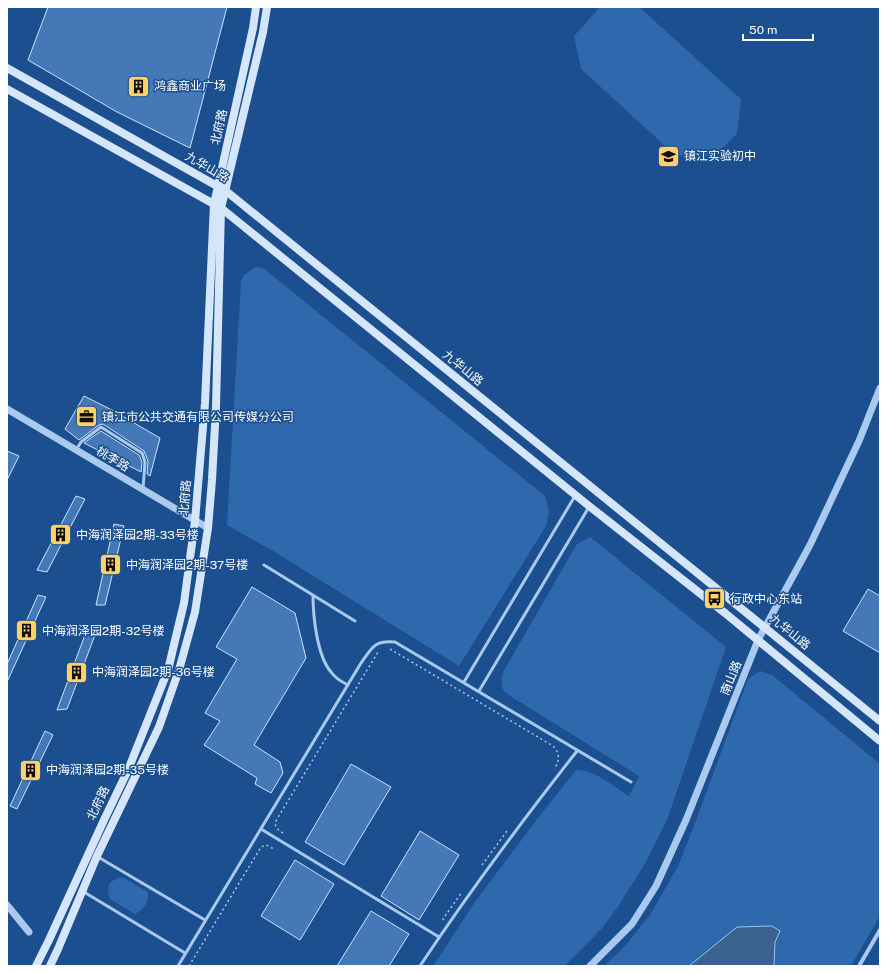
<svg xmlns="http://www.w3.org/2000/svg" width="887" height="973" viewBox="0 0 887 973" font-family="'Public Sans','Noto Sans SC',sans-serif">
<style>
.green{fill:#2e69ad}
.water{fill:#3c6290;stroke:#9cc4f0}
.building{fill:#4478b7;stroke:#cfe3fa}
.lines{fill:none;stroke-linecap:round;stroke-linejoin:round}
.path{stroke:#a9c9ee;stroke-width:1.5;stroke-dasharray:2 3;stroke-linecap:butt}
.service{stroke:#a9c9ee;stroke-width:3}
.minor{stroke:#a9c9ee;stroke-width:4}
.tertiary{stroke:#a9c9ee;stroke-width:7}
.secondary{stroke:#d6e6fa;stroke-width:8}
.labels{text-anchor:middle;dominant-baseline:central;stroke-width:3;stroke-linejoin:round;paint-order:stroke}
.poi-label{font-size:12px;fill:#fff;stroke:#1b4f8f;text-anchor:start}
.street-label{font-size:12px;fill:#fff;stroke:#1b4f8f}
</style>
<rect width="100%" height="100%" fill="#1b4f8f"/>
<path class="green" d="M 600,7 L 639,7 L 741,99 L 737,134 L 714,156 L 675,155 L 581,69 L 574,36 Z
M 256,267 L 263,268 L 545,496 L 549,511 L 546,526 L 459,666 L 273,551 L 227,525 L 241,281 L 244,275 Z
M 590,537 L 726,647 L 667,820 L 646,862 L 619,905 L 603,927 L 565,966 L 433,966 L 477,899 L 538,818 L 576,770 C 595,770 613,786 629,796 L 639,776 L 515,699 C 501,690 500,688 503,672 L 577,544 Z
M 760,671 L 772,675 L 880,764 L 880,916 L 851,966 L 604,966 L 624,947 L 650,915 L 678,866 L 694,826 L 748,679 Z
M 122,877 L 148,892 C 148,903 145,909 135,914 L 110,899 L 108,892 L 109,884 L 115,879 Z"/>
<path class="water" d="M 772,926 L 780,931 L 775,942 L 774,966 L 689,966 L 737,927 Z"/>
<path class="building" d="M 48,7 L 227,7 L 190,148 L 117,112 L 28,60 Z
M 84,396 L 110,409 L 160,438 L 150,476 L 147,474 L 148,461 L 144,451 L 103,424 L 99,425 L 79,440 L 65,429 Z
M 101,431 L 139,455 L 142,462 L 141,472 L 84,443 Z
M 7,451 L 19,456 L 7,480 Z
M 76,496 L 85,499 L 47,572 L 37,570 Z
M 114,524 L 124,526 L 105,605 L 96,605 Z
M 252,587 L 295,613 L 306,658 L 254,745 L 280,762 L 283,773 L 271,793 L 255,784 L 257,778 L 204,745 L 220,721 L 205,713 L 237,659 L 216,647 Z
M 868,589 L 880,596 L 880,653 L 843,631 Z
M 38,595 L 46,597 L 7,682 L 7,664 Z
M 86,632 L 95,635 L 67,709 L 57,710 Z
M 45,731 L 53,735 L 17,809 L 10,806 Z
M 351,764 L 391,787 L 344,865 L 305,842 Z
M 420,831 L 459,855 L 419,920 L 381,896 Z
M 295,860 L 334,884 L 300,940 L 261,916 Z
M 371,911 L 409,934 L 389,966 L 337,966 Z"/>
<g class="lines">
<path class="path" d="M 390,649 L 553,746 C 560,753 560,761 554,769
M 283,833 C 277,829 273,826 277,819 L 378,652
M 482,865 L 507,831
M 444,920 L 443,919 L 462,892
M 189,966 L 261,847 L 266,845 L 274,849"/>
<path class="service" d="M 76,450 L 81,442 L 101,427 L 142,453 L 145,462 L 143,489
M 264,565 L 355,621
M 313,595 C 313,616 317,656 331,672 C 335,678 342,682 348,685
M 464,682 L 575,496
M 479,691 L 589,507
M 261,829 L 439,937
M 98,857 L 205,920
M 84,892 L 185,953
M 178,966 L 361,663 C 372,648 374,640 395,642 L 631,782
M 420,966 C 469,892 522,821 577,751"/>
<path class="minor" d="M 859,966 L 880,930"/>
<path class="tertiary" d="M 7,409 L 208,528
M 7,905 L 29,932
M 590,966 L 632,924 L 656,886 L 686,820 L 758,640 L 810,545 L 859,441 L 880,388"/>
<path class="secondary" d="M 7,68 L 226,191 L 880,721
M 7,89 L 221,208 L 589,506 L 725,613 L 880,741
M 36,966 L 49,940 L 104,820 L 128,770 L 168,670 L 184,603 L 195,521 L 205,403 L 214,204 L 253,28 L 256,7
M 50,966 L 58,949 L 97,856 L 159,727 L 179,670 L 195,612 L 208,528 L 212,480 L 216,407 L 221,208 L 263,32 L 267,7"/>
</g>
<defs>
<symbol id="building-square" viewBox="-11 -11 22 22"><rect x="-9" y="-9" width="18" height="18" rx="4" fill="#ffd166" stroke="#1b4f8f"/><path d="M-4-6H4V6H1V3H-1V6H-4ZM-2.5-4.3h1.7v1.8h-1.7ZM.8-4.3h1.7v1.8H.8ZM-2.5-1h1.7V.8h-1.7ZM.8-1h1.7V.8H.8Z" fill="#111"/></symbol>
<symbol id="school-square" viewBox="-11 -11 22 22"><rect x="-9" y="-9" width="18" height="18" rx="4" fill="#ffd166" stroke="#1b4f8f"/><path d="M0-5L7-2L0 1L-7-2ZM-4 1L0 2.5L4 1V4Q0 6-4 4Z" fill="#111"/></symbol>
<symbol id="office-square" viewBox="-11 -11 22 22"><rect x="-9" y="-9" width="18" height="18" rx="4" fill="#ffd166" stroke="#1b4f8f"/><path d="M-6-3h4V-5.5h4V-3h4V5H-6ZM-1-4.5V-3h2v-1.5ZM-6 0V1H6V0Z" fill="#111"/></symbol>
<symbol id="bus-square" viewBox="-11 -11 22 22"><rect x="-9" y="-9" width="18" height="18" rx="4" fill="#ffd166" stroke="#1b4f8f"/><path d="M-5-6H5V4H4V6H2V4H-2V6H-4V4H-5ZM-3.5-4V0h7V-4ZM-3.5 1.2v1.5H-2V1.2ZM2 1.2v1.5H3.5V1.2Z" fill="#111"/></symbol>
</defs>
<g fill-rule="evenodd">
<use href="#building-square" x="126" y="74" width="25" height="25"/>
<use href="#school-square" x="656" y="144" width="25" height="25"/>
<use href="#office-square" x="74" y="404" width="25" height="25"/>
<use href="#building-square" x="48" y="522" width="25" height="25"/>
<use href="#building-square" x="98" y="552" width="25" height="25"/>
<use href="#bus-square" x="702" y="586" width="25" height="25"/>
<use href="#building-square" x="14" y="618" width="25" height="25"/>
<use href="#building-square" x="64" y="660" width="25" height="25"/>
<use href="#building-square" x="18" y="758" width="25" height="25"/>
</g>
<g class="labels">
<g class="poi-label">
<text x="154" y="86">鸿鑫商业广场</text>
<text x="684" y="156">镇江实验初中</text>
<text x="102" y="417">镇江市公共交通有限公司传媒分公司</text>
<text x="76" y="535">中海润泽园2期-33号楼</text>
<text x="126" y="565">中海润泽园2期-37号楼</text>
<text x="730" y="599">行政中心东站</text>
<text x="42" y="631">中海润泽园2期-32号楼</text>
<text x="92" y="672">中海润泽园2期-36号楼</text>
<text x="46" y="770">中海润泽园2期-35号楼</text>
</g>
<g class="street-label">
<text transform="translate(219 127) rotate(-77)">北府路</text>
<text transform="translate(207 167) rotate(30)">九华山路</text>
<text transform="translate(463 368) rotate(39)">九华山路</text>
<text transform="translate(113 459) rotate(31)">桃李路</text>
<text transform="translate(185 498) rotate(-85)">北府路</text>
<text transform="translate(790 632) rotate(39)">九华山路</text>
<text transform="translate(731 678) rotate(-68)">南山路</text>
<text transform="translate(98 803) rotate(-64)">北府路</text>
</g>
</g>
<rect width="887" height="973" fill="none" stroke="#ffffff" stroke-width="16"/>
<path d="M743 34v6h70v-6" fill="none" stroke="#ffffff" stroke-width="2"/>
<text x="749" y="34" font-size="12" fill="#ffffff" stroke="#1b4f8f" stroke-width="3" paint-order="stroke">50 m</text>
</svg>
